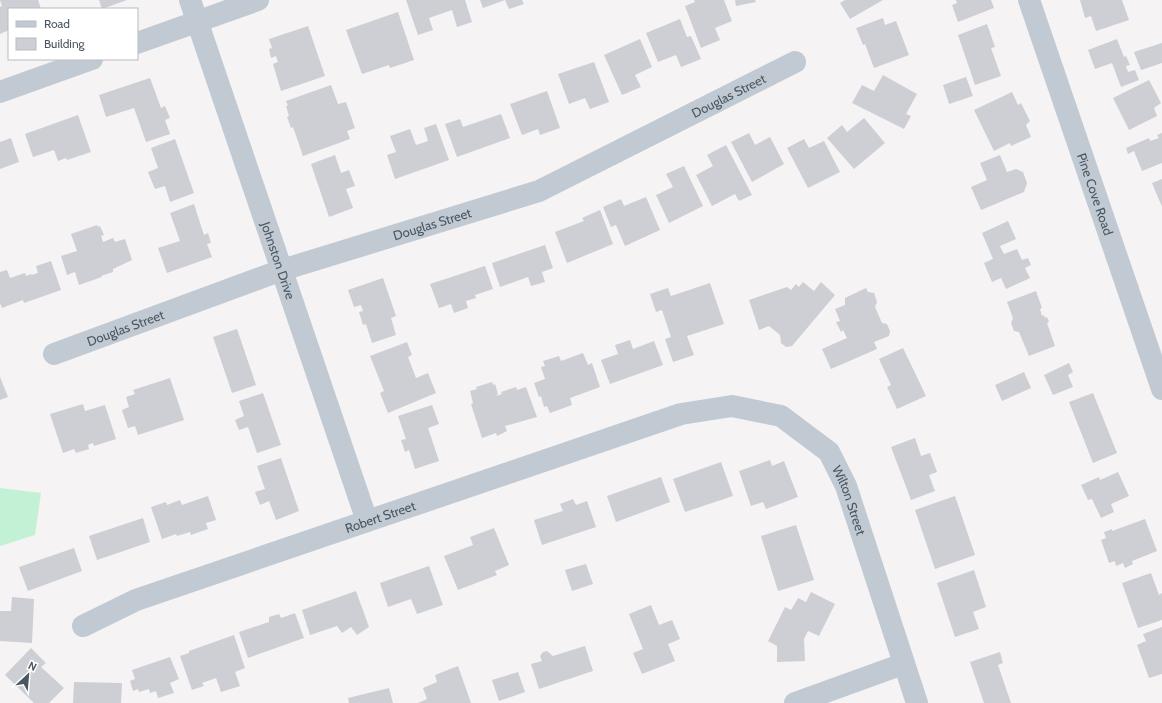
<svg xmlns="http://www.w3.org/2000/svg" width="1162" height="703" viewBox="0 0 1162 703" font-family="Cabin,sans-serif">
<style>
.green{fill:#c3f1d5}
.building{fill:#cdcfd5}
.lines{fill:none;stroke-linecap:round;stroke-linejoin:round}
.minor{stroke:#c1cad2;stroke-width:22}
.labels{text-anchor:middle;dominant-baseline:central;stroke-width:3;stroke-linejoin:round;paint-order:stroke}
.street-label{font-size:13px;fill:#4a5661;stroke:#fff}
</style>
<rect width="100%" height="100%" fill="#f5f3f3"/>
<path class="green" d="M 0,488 L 41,493 L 35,535 L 0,546 Z"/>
<path class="building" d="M 0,0 L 38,0 L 41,9 L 9,9 L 9,30 L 0,34 L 0,7 L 2,6 Z
M 99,0 L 127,0 L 102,9 Z
M 406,0 L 465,0 L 472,22 L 457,27 L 452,10 L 429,18 L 433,30 L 418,35 Z
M 480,0 L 522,0 L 524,4 L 509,9 L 505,0 L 483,8 Z
M 694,0 L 724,0 L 732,21 L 715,28 L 720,40 L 701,48 L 685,6 L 695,2 Z
M 735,0 L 755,0 L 756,2 L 736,6 Z
M 845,0 L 883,0 L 850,19 L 840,3 Z
M 956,0 L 991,0 L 994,8 L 958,22 L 952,5 L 957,3 Z
M 1080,0 L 1122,0 L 1129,20 L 1096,31 L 1091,16 L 1085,18 Z
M 398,12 L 414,60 L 390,68 L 389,65 L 362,74 L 346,30 Z
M 883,18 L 885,25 L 896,21 L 909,55 L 874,68 L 865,44 L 863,45 L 856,28 Z
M 680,19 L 687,37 L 691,36 L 701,59 L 681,67 L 676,55 L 658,62 L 646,33 Z
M 987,24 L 995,47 L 991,48 L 1001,76 L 975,85 L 958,35 Z
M 308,26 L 325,76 L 281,91 L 273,64 L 278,62 L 276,56 L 271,58 L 269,49 L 272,48 L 269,39 Z
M 640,39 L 652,67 L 635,75 L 641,87 L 622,95 L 604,55 Z
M 1117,39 L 1124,57 L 1126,56 L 1130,65 L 1126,66 L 1128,72 L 1135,70 L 1139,80 L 1121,87 L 1112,63 L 1095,69 L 1088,50 Z
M 1162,43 L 1162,63 L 1141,70 L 1134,52 Z
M 594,62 L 609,102 L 590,109 L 585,98 L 569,104 L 558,74 Z
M 883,75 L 917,94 L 906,114 L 911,116 L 904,129 L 852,103 L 862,85 L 874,91 Z
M 966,77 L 973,96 L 949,104 L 943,85 Z
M 150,78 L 161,108 L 165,106 L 170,118 L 165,120 L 170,134 L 146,142 L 134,108 L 106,117 L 99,95 Z
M 1149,80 L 1161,103 L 1154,108 L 1157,116 L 1129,130 L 1113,98 Z
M 331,85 L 338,104 L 346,102 L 355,128 L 347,131 L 350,139 L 303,156 L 293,127 L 291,128 L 287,117 L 289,116 L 286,106 L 288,106 L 286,101 Z
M 547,91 L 560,128 L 540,135 L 538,129 L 522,135 L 510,104 Z
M 1012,92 L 1018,105 L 1021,103 L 1030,121 L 1026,125 L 1031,137 L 1011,146 L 1010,143 L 994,151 L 974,110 Z
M 501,114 L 510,138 L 457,157 L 445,124 L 460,119 L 463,127 Z
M 78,115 L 91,152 L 67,160 L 66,158 L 58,161 L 54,150 L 33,157 L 25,134 Z
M 864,118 L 885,143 L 854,169 L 827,138 L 842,125 L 847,132 Z
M 436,124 L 449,160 L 395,179 L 387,155 L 396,152 L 390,136 L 410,129 L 416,145 L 428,141 L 424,128 Z
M 749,133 L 755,145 L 770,137 L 784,164 L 752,182 L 731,142 Z
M 1162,133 L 1162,163 L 1142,171 L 1134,151 L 1128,154 L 1126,148 L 1149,138 L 1150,141 L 1159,138 L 1157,135 Z
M 11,138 L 19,162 L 0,169 L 0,142 Z
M 175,139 L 194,193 L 170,202 L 165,186 L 155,189 L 148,172 L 158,168 L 151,148 Z
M 804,139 L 809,148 L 824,141 L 840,172 L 808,188 L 787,148 Z
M 726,145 L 752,195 L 739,201 L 735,194 L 712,206 L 696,175 L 713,166 L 707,155 Z
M 335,155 L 341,173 L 349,170 L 355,186 L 346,189 L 353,208 L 329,217 L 311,164 Z
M 1000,155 L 1007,172 L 1016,169 L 1023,172 L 1027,183 L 1024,192 L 981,210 L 971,187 L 987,180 L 980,163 Z
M 684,166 L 703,206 L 669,223 L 656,195 L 673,187 L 666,174 Z
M 1162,179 L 1162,207 L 1152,183 Z
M 646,197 L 660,230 L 625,246 L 616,225 L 611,227 L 603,207 L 621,199 L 624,206 Z
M 194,204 L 204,235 L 208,233 L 211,243 L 207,244 L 212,257 L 167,273 L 158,248 L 180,241 L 170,213 Z
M 600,210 L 613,244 L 567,263 L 555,232 L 584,221 L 582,218 Z
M 1008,221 L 1016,239 L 1000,246 L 1004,254 L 1017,249 L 1022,260 L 1028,258 L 1031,265 L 1025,268 L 1030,278 L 1006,289 L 1001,278 L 992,282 L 984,263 L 993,259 L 982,233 Z
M 97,225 L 98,227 L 100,226 L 104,235 L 101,236 L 103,242 L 113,238 L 115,242 L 125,239 L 132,260 L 113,269 L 113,272 L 101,276 L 102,277 L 79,285 L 75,272 L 67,275 L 61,256 L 77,251 L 71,234 Z
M 545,245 L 553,268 L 542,272 L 545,282 L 531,286 L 528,277 L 500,287 L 492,263 Z
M 51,261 L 61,290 L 24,303 L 23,300 L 2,308 L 0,303 L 0,272 L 7,270 L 10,278 L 25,273 L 26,276 L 31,274 L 31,275 L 38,273 L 36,266 Z
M 485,266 L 493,289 L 475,295 L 476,298 L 466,301 L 468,308 L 454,313 L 451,304 L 439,308 L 430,284 Z
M 383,278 L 396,316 L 391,318 L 396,335 L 372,343 L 366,324 L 363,325 L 359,312 L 363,311 L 361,305 L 354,307 L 348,290 Z
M 803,282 L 814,291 L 821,282 L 835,295 L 792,346 L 786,347 L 781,343 L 780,335 L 769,326 L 759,330 L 749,300 L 787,287 L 791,290 L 796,284 L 799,287 Z
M 710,283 L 724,324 L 687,336 L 694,355 L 673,362 L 665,339 L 671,337 L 662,310 L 656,312 L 650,294 L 668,288 L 671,296 Z
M 866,288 L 868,292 L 874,293 L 877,302 L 875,307 L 882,323 L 887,324 L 890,331 L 889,336 L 874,342 L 877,349 L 831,369 L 822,349 L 847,338 L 843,330 L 841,332 L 836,322 L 840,321 L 835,309 L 845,305 L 845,298 Z
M 1036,291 L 1042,308 L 1040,309 L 1042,316 L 1044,315 L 1045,318 L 1047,317 L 1049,322 L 1047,323 L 1055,346 L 1029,356 L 1019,332 L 1014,331 L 1011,323 L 1013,318 L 1007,302 Z
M 237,329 L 256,385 L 232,393 L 213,337 Z
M 630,340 L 633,349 L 654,341 L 663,365 L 610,384 L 601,360 L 618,354 L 615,345 Z
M 407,342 L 412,355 L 408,357 L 416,378 L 428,373 L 436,393 L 388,413 L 380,393 L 384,391 L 370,356 Z
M 903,348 L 926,396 L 897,409 L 887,387 L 891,385 L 879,359 Z
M 583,353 L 588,365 L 592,363 L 600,387 L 570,398 L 572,405 L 550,413 L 547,406 L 544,407 L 541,396 L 539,397 L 534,383 L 545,379 L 541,367 L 545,366 L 543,361 L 559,356 L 561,361 Z
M 1069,363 L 1073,372 L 1068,375 L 1073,387 L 1053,395 L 1044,375 Z
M 1024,372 L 1031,388 L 1002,401 L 995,385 Z
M 0,377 L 8,397 L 0,400 Z
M 170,378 L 184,420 L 138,435 L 135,426 L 128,428 L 122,410 L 129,407 L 126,397 L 135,394 L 133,390 Z
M 492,382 L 493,385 L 495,384 L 498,394 L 496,396 L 502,394 L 501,392 L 516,387 L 517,390 L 526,387 L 537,417 L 505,426 L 507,431 L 497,436 L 496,433 L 482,438 L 471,404 L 473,403 L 470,391 L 477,389 L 476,387 Z
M 263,393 L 281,445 L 257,453 L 248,427 L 239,430 L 235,420 L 244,416 L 239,401 Z
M 1093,393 L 1117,453 L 1093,463 L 1069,402 Z
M 83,404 L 85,411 L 105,405 L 116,439 L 94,446 L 93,443 L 88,445 L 89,449 L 76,453 L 74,449 L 63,453 L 50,414 Z
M 432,405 L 439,424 L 428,428 L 439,461 L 415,469 L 409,450 L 405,452 L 401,440 L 406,439 L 398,416 Z
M 915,438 L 921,456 L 930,453 L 937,472 L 929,475 L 935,491 L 911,500 L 891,447 Z
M 281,458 L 299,511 L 276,520 L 269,501 L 260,505 L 255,492 L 265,489 L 257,466 Z
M 770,460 L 772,466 L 784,461 L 798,497 L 766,509 L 763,502 L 751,506 L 739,471 Z
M 721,462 L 733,496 L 685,512 L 673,479 Z
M 1118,472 L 1129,496 L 1111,504 L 1114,512 L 1101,518 L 1092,499 L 1088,500 L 1081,485 L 1099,477 L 1100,480 Z
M 661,477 L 670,502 L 616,522 L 607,496 Z
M 208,496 L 216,520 L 206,523 L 208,529 L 191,535 L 190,532 L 177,536 L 176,534 L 162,539 L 151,507 L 166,502 L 167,505 L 180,500 L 182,505 Z
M 955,496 L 975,555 L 935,569 L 915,510 Z
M 573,499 L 576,505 L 587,501 L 596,527 L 542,545 L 534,520 L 563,511 L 560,504 Z
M 143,518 L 150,542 L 97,560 L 89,536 Z
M 1145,519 L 1157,551 L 1132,561 L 1133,564 L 1125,568 L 1123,563 L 1116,566 L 1115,561 L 1109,563 L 1101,540 L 1106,538 L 1104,532 L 1112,529 L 1112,531 Z
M 796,525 L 814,580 L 778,591 L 761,536 Z
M 494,528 L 509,565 L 495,571 L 497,575 L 458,590 L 444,556 L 473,545 L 470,537 Z
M 74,548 L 82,571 L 28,591 L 19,567 Z
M 586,564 L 593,584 L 572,591 L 565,570 Z
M 429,566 L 443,605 L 417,614 L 411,599 L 388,607 L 380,583 Z
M 974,570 L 986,607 L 973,612 L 979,629 L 955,637 L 937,583 Z
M 1151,573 L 1159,595 L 1162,593 L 1162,620 L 1138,628 L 1122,583 Z
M 356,591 L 369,627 L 357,635 L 351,627 L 342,633 L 337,626 L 310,635 L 302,610 Z
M 811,592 L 835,604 L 819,636 L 808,631 L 804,639 L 805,661 L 777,662 L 777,646 L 768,641 L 785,607 L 791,610 L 798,598 L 806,602 Z
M 12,597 L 34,599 L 32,643 L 0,641 L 0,611 L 11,611 Z
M 651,605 L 659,625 L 672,620 L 680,639 L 668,644 L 675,661 L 642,674 L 633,653 L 643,649 L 629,614 Z
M 295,613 L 304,638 L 248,658 L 239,632 L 269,622 L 269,617 L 279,614 L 281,618 Z
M 1162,627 L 1162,674 L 1149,678 L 1137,645 L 1146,641 L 1143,634 Z
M 234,635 L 245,668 L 235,672 L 240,686 L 221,692 L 216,678 L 202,683 L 204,686 L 192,690 L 180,656 L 189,653 L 189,651 Z
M 585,646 L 593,671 L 539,689 L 531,664 L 542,661 L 540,656 L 543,652 L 547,651 L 553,656 Z
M 31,648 L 46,663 L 41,667 L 64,688 L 49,703 L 34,703 L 5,675 Z
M 1000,652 L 1003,663 L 998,665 L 1011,703 L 984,703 L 970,662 Z
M 170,657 L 179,679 L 170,683 L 174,693 L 158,698 L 156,691 L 150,693 L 149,689 L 139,692 L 138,689 L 133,691 L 130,681 L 135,679 L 132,670 Z
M 458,666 L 471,703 L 418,703 L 427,699 L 423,688 L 437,682 L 435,675 Z
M 518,672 L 525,692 L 499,701 L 492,680 Z
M 74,682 L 122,683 L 121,703 L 73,703 Z
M 389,688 L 393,703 L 349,703 L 348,698 Z"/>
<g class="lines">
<g class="minor">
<path id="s1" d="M 190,0 L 367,521"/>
<path id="s2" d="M 1029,0 L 1162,389"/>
<path d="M 137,43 L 258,0"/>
<path d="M 0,92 L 92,59"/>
<path id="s3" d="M 54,354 L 282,270 L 539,191 L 795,62"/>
<path id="s4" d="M 83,626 L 136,600 L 681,414 L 732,406 L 781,416 L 829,452 L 846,486 L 917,703"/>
<path d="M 795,703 L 903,664"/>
</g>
</g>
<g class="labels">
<g class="street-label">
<text stroke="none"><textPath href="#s3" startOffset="724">Douglas Street</textPath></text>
<text stroke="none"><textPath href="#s2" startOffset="205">Pine Cove Road</textPath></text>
<text stroke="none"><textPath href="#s3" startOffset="400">Douglas Street</textPath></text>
<text stroke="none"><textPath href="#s1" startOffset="275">Johnston Drive</textPath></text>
<text stroke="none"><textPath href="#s3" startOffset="76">Douglas Street</textPath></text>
<text stroke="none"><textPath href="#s4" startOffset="849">Wilton Street</textPath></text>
<text stroke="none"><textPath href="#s4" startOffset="317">Robert Street</textPath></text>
</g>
</g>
<rect x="8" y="8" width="130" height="52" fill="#ffffff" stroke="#b7bbc0"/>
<rect x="16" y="21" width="20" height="6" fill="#c1cad2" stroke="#b7bbc0"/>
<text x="44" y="28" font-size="12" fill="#4a5661">Road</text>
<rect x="16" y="38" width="20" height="12" fill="#cdcfd5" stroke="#b7bbc0"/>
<text x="44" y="48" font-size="12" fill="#4a5661">Building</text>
<g transform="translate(28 675) rotate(26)" stroke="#ffffff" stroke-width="3" paint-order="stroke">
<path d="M0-3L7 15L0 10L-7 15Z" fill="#4a5661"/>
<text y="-6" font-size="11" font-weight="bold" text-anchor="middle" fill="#4a5661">N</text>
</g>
</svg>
